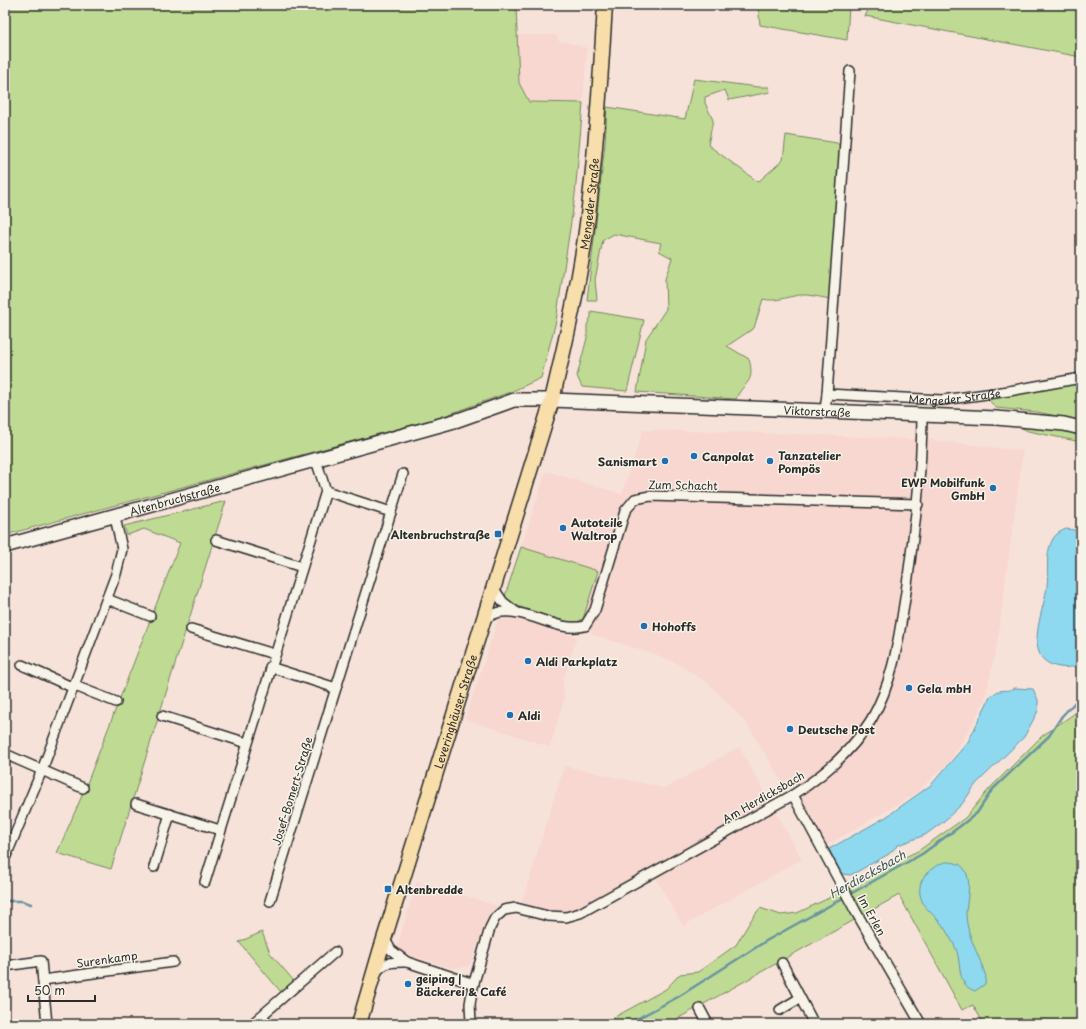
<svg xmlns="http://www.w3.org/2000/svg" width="1086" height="1029" viewBox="0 0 1086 1029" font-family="'Playpen Sans',sans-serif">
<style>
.built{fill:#f7d7d0}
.green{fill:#bfdb93;stroke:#75835f}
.water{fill:#8fd9f0;stroke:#6793a1}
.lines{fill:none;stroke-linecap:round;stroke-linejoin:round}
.stream{stroke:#6793a1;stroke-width:2.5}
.street-casing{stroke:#2b2b2b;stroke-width:12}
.secondary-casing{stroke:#2b2b2b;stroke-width:16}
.primary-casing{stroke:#2b2b2b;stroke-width:17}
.street{stroke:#f7f3e8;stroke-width:9}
.secondary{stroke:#f7f3e8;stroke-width:13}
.primary{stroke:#f8deab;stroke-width:14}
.poi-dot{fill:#1f6fb2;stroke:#f7f3e8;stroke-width:1.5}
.labels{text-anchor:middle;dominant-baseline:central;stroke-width:3;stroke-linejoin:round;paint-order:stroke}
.street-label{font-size:11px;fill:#2b2b2b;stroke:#f7f3e8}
.poi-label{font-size:11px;font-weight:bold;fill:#2b2b2b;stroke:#f7f3e8;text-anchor:start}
.water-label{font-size:12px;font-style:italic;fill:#44565c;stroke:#f7f3e8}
</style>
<rect width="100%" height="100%" fill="#f7e2da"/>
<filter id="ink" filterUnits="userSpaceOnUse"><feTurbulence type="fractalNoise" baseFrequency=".025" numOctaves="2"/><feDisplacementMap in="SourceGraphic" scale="8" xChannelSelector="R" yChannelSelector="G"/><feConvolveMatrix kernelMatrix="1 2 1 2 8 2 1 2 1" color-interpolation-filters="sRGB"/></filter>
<g filter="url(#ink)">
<path class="built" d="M 517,35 L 557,35 L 558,41 L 566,42 L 587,48 L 583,103 L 529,102 L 519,83 Z
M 643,430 L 773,433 L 931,440 L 1023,451 L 997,644 L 985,698 L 975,720 L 950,761 L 915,794 L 826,846 L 805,808 L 794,783 L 785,787 L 745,721 L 708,683 L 676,663 L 660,656 L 591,634 L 592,630 L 515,605 L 505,596 L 546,471 L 622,494 Z
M 509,616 L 577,637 L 563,681 L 564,700 L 550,747 L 465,719 L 499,617 Z
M 739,747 L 802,859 L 683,926 L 655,877 L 593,912 L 577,918 L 571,920 L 519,912 L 564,766 L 665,788 Z
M 417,881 L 498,906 L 487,918 L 472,961 L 468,967 L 451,968 L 406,954 L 399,949 L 397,946 Z"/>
<path class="green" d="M 5,5 L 516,5 L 519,83 L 529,102 L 583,103 L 575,195 L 556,321 L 541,378 L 513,391 L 438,418 L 5,535 Z
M 758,5 L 849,5 L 847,40 L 760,25 Z
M 871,5 L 1081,5 L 1081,57 L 865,16 Z
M 694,79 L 758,87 L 769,87 L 770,92 L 729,100 L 725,90 L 705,97 L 705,103 L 713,120 L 708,145 L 758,182 L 783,160 L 786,135 L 837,143 L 840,146 L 830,299 C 819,297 805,293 794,296 C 783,298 775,302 763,299 L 754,328 L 727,346 L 749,359 C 756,385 743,381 736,399 L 637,392 L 646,339 L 666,309 L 665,279 L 672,258 L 659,251 L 661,243 L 614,234 L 603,240 L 595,280 L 597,300 L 587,300 L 605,144 L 607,107 L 685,119 Z
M 591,311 L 644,320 L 627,391 L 582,387 L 577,376 L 587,338 L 587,325 L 591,317 Z
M 1081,381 L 1081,421 L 1037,412 L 996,408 L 988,399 Z
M 1018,426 L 1081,432 L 1081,442 L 1028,431 Z
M 226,501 L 111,869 L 57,853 L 84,791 L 180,543 L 144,529 L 127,535 L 124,526 Z
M 521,547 L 598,571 L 583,619 L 577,622 L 569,622 C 556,618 510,608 505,596 Z
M 1081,709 L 1081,1024 L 984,1024 L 973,1005 L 962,1010 L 899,895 L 668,1024 L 602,1024 L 666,989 L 680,974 L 698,972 L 736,945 L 751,920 L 760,908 L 781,915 L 797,913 L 827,899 L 873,872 L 918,851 L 965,818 L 990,788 L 1042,736 Z
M 262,932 L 270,953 L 294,981 L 281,992 L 239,942 Z"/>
<path class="water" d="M 1066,529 L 1081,531 L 1081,665 C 1070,668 1058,669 1048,663 C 1025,650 1045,607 1047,586 C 1049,572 1045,557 1051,543 C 1054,535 1059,532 1066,529 Z
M 1015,688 L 1033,689 L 1038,700 L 1038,711 L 1024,737 L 976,784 L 962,804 L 943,822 L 925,835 L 898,845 L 889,854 L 851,875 L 842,874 L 829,849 L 886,817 L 931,785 L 968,742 L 990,697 L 998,691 L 1010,690 Z
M 945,862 C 954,862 962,863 966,872 C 972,884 966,902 966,915 C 967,937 980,956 986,977 L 985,984 L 975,991 C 956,985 962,964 956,949 C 952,940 946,930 940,922 C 934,915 926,910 922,901 C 914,882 928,868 945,862 Z"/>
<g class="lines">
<path class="stream" d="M 5,901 L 22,901 L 31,904
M 114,1023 L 117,1024
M 627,1024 L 678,997 L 766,941 L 922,854 L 959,827 L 977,813 L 992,790 L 1049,736 L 1062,716 L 1081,696"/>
<defs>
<g id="street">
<path d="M 827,394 L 850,71"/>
<path id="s1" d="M 825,410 L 827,394 L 942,400 L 1009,391 L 1081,378"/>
<path d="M 391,512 L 403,474"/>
<path d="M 216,540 L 302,567"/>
<path d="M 494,589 L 503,602 L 516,612"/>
<path d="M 107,599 L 150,616"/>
<path d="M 484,619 C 490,616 496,612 502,612 C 530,609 557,633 585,626 L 595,610 L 625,511 L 635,499 L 650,496 L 918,504"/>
<path d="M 191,629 L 274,654"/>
<path d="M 22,665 L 74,688"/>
<path d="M 270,667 L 336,688 L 391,512 L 326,491"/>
<path d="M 75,686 L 116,702"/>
<path d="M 162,716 L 247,743"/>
<path d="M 5,754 L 83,788"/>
<path d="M 793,795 L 856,912 L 921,1024"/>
<path d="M 136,804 L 220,830"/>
<path d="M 5,856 L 6,856 L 42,770 L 116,574 L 122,549 L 115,517"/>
<path d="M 154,867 L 170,814"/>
<path d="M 205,882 L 326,491 L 316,460"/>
<path d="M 270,901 L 336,688"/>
<path d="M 384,938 L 391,950 L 407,962 L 474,984"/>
<path d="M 782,963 L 814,1024"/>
<path d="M 5,966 L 41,961 L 47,1024"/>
<path d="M 376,973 C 384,961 393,962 407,962"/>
<path d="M 43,980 L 173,962"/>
<path d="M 700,1009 L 708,1024"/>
<path d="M 780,1010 L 800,998"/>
<path d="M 262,1016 L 268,1024"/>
<path d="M 471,1023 L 470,1004 L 473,986 L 490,928 L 495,918 L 504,910 L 516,908 L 548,916 L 566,917 L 580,913 L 793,795 C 824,775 852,751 871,720 C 894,681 899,636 906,592 C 914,533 922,474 922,414"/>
<path d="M 252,1024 L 335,952"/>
</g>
<g id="secondary">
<path id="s2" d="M 5,546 L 458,420 L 514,400 L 552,400 L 996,418 L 1064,424 L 1081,428"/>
</g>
<g id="primary">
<path id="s3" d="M 359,1024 L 380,952 L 552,400 C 567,336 582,272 589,207 C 597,140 601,72 605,5"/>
</g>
</defs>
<use href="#street" class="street-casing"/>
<use href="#secondary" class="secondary-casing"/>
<use href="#primary" class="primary-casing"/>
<use href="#street" class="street"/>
<use href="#secondary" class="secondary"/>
<use href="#primary" class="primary"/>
</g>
</g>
<g class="poi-dot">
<circle cx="694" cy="456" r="4"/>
<circle cx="665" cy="461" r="4"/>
<circle cx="770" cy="461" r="4"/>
<circle cx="993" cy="488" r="4"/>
<circle cx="563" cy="528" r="4"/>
<rect x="494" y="530" width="8" height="8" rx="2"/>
<circle cx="644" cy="626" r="4"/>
<circle cx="528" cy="661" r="4"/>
<circle cx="909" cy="688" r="4"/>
<circle cx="510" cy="715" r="4"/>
<circle cx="790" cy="729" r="4"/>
<rect x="384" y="885" width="8" height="8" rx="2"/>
<circle cx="408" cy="984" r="4"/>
</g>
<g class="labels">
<g class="street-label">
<text stroke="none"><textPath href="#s3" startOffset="853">Mengeder Straße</textPath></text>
<text stroke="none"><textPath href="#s1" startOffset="144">Mengeder Straße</textPath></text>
<text stroke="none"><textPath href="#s2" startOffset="833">Viktorstraße</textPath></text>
<text transform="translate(683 485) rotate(1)">Zum Schacht</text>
<text stroke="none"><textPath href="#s2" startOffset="176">Altenbruchstraße</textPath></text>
<text stroke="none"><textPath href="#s3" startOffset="327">Leveringhäuser Straße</textPath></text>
<text transform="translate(292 791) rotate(-73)">Josef-Bomert-Straße</text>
<text transform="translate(763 797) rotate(-30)">Am Herdicksbach</text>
<text transform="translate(872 915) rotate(61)">Im Erlen</text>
<text transform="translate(107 959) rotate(-8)">Surenkamp</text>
</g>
<g class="poi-label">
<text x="778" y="455">Tanzatelier<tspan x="778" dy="13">Pompös</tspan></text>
<text x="702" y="456">Canpolat</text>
<text x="657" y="461" text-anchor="end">Sanismart</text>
<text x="985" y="482" text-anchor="end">EWP Mobilfunk<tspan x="985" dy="13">GmbH</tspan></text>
<text x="571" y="522">Autoteile<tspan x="571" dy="13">Waltrop</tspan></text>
<text x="490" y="534" text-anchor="end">Altenbruchstraße</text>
<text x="652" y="626">Hohoffs</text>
<text x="536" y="661">Aldi Parkplatz</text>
<text x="917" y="688">Gela mbH</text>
<text x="518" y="715">Aldi</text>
<text x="798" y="729">Deutsche Post</text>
<text x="396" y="889">Altenbredde</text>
<text x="416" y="978">geiping |<tspan x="416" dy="13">Bäckerei &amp; Café</tspan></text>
</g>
<g class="water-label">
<text transform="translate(867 874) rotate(-29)">Herdiecksbach</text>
</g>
</g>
<rect width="1086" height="1029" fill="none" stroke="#f7f3e8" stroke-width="20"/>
<rect x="10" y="10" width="1066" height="1009" fill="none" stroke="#2b2b2b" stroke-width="1.5" filter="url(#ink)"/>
<path d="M28 995v6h67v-6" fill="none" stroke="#2b2b2b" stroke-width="2"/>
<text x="34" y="995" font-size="12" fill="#2b2b2b" stroke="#f7f3e8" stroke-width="3" paint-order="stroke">50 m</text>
</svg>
